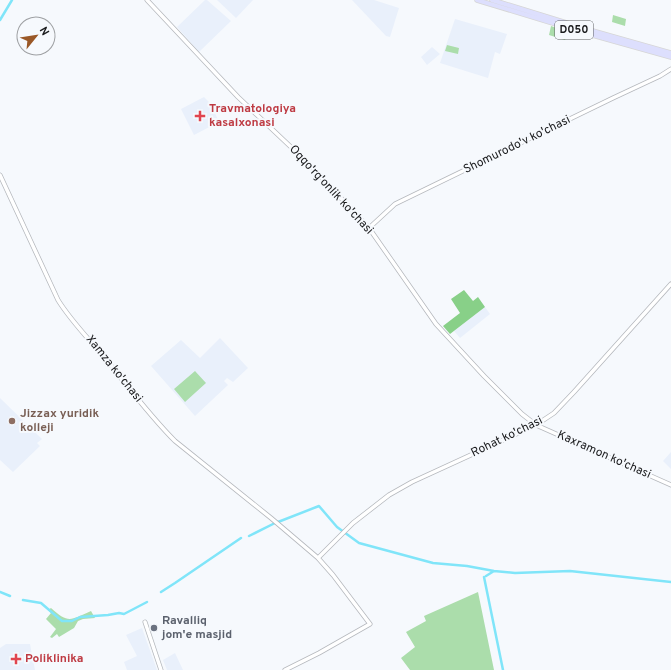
<svg xmlns="http://www.w3.org/2000/svg" width="671" height="670" viewBox="0 0 671 670" font-family="Overpass,sans-serif">
<style>
.built{fill:#e9f0fb}
.green{fill:#abddab}
.forest{fill:#88d088}
.lines{fill:none;stroke-linecap:round;stroke-linejoin:round}
.canal{stroke:#80e5f9;stroke-width:2.5}
.secondary-casing{stroke:#b5b8bd;stroke-width:5}
.primary-casing{stroke:#d6d6d6;stroke-width:5.5}
.secondary{stroke:#fff;stroke-width:3.5}
.primary{stroke:#dddffd;stroke-width:4}
.health-dot{fill:#e0444e;stroke:#f6f9fd;stroke-width:1.5}
.education-dot{fill:#8d6e63;stroke:#f6f9fd;stroke-width:1.5}
.worship-dot{fill:#6b7280;stroke:#f6f9fd;stroke-width:1.5}
.labels{text-anchor:middle;dominant-baseline:central;stroke-width:4;stroke-linejoin:round;paint-order:stroke}
.shield{fill:#f6f9fd;stroke:#5c5e60;stroke-width:1}
.shield-label{font-size:11px;font-weight:bold;fill:#1a1b1d}
.health-label{font-size:12px;font-weight:bold;fill:#be3a42;stroke:#f6f9fd;text-anchor:start}
.street-label{font-size:12px;fill:#1a1b1d;stroke:#f6f9fd}
.education-label{font-size:12px;font-weight:bold;fill:#785e54;stroke:#f6f9fd;text-anchor:start}
.worship-label{font-size:12px;font-weight:bold;fill:#5b616d;stroke:#f6f9fd;text-anchor:start}
</style>
<rect width="100%" height="100%" fill="#f6f9fd"/>
<path class="built" d="M 205,0 L 207,0 L 231,21 L 199,52 L 177,27 Z
M 217,0 L 253,0 L 236,18 Z
M 352,0 L 374,0 L 399,8 L 390,37 L 386,36 Z
M 455,19 L 507,34 L 500,54 L 495,52 L 488,78 L 440,63 Z
M 432,47 L 440,54 L 427,65 L 421,57 Z
M 204,97 L 211,104 L 219,122 L 194,135 L 181,109 Z
M 485,307 L 490,314 L 460,338 L 454,331 Z
M 220,338 L 248,368 L 233,382 L 227,378 L 224,381 L 228,385 L 195,416 L 151,366 L 181,340 L 200,358 Z
M 0,398 L 42,439 L 37,443 L 40,446 L 13,472 L 0,460 Z
M 671,452 L 671,469 L 663,461 Z
M 142,628 L 157,670 L 127,670 L 124,662 L 137,656 L 126,635 Z
M 6,644 L 30,644 L 35,670 L 0,670 L 0,648 Z
M 175,653 L 183,670 L 167,670 L 163,660 Z"/>
<path class="green" d="M 613,15 L 626,19 L 625,26 L 612,22 Z
M 551,26 L 568,32 L 565,40 L 549,35 Z
M 447,45 L 459,48 L 458,54 L 445,51 Z
M 195,371 L 206,383 L 185,402 L 174,389 Z
M 478,592 L 494,670 L 410,670 L 401,658 L 415,647 L 406,632 L 426,621 L 424,616 Z
M 51,608 C 69,624 70,620 91,611 L 95,618 L 83,619 L 78,621 L 74,628 L 59,637 L 57,634 L 52,638 L 50,637 L 56,629 L 46,619 L 51,613 L 48,610 Z"/>
<path class="forest" d="M 464,290 L 473,301 L 478,297 L 485,307 L 450,334 L 443,326 L 460,313 L 451,299 Z"/>
<g class="lines">
<path class="canal" d="M 0,20 L 12,0
M 278,522 L 319,506 L 337,527 L 359,543 L 433,563 L 467,566 L 494,571 L 515,573 L 570,571 L 671,582
M 249,536 L 275,523
M 486,576 L 494,571
M 484,577 L 503,670
M 0,592 L 10,596
M 161,592 L 175,583 L 241,538
M 23,600 L 41,603 L 62,621 L 72,621 L 80,617 L 108,615 L 119,613 L 124,614 L 147,602"/>
<defs>
<path id="secondary" d="M 147,0 L 238,97 L 310,165 L 369,228 L 436,324 L 484,376 L 522,414 L 536,425 L 671,485
M 0,175 L 58,300 C 71,321 88,338 104,357 C 127,385 149,415 175,441 L 271,518 L 318,558 L 333,575 L 370,624 L 319,653 L 285,670
M 369,228 L 395,204 L 613,98 L 660,76 L 671,69
M 318,558 L 353,523 L 389,495 L 412,482 L 536,425 L 554,413 L 574,392 L 671,284
M 145,622 L 161,670"/>
<path id="primary" d="M 477,0 L 589,34 L 671,57
M 492,0 L 589,30 L 671,53"/>
</defs>
<use href="#secondary" class="secondary-casing"/>
<use href="#primary" class="primary-casing"/>
<use href="#secondary" class="secondary"/>
<use href="#primary" class="primary"/>
</g>
<g class="health-dot">
<path d="M198 110h4v4h4v4h-4v4h-4v-4h-4v-4h4z"/>
<path d="M14 653h4v4h4v4h-4v4h-4v-4h-4v-4h4z"/>
</g>
<circle class="education-dot" cx="12" cy="421" r="4"/>
<circle class="worship-dot" cx="154" cy="628" r="4"/>
<g class="labels">
<rect class="shield" x="555" y="21" width="38" height="18" rx="3"/>
<g class="shield-label">
<text x="574" y="30">D050</text>
</g>
<g class="health-label">
<text x="209" y="109">Travmatologiya<tspan x="209" dy="14">kasalxonasi</tspan></text>
<text x="25" y="659">Poliklinika</text>
</g>
<g class="street-label">
<text transform="translate(517 145) rotate(-26)">Shomurodo'v ko'chasi</text>
<text transform="translate(331 190) rotate(47)">Oqqo'rg'onlik ko'chasi</text>
<text transform="translate(114 369) rotate(51)">Xamza ko'chasi</text>
<text transform="translate(507 437) rotate(-26)">Rohat ko'chasi</text>
<text transform="translate(604 455) rotate(24)">Kaxramon ko'chasi</text>
</g>
<g class="education-label">
<text x="20" y="414">Jizzax yuridik<tspan x="20" dy="14">kolleji</tspan></text>
</g>
<g class="worship-label">
<text x="162" y="621">Ravalliq<tspan x="162" dy="14">jom'e masjid</tspan></text>
</g>
</g>
<g transform="translate(36 36) rotate(60)"><circle r="19" fill="#f6f9fd" stroke="#9ea0a3"/>
<path d="M0-3L7 15L0 10L-7 15Z" fill="#9a5827"/>
<text y="-6" font-size="11" font-weight="bold" text-anchor="middle" fill="#1a1b1d">N</text>
</g>
</svg>
